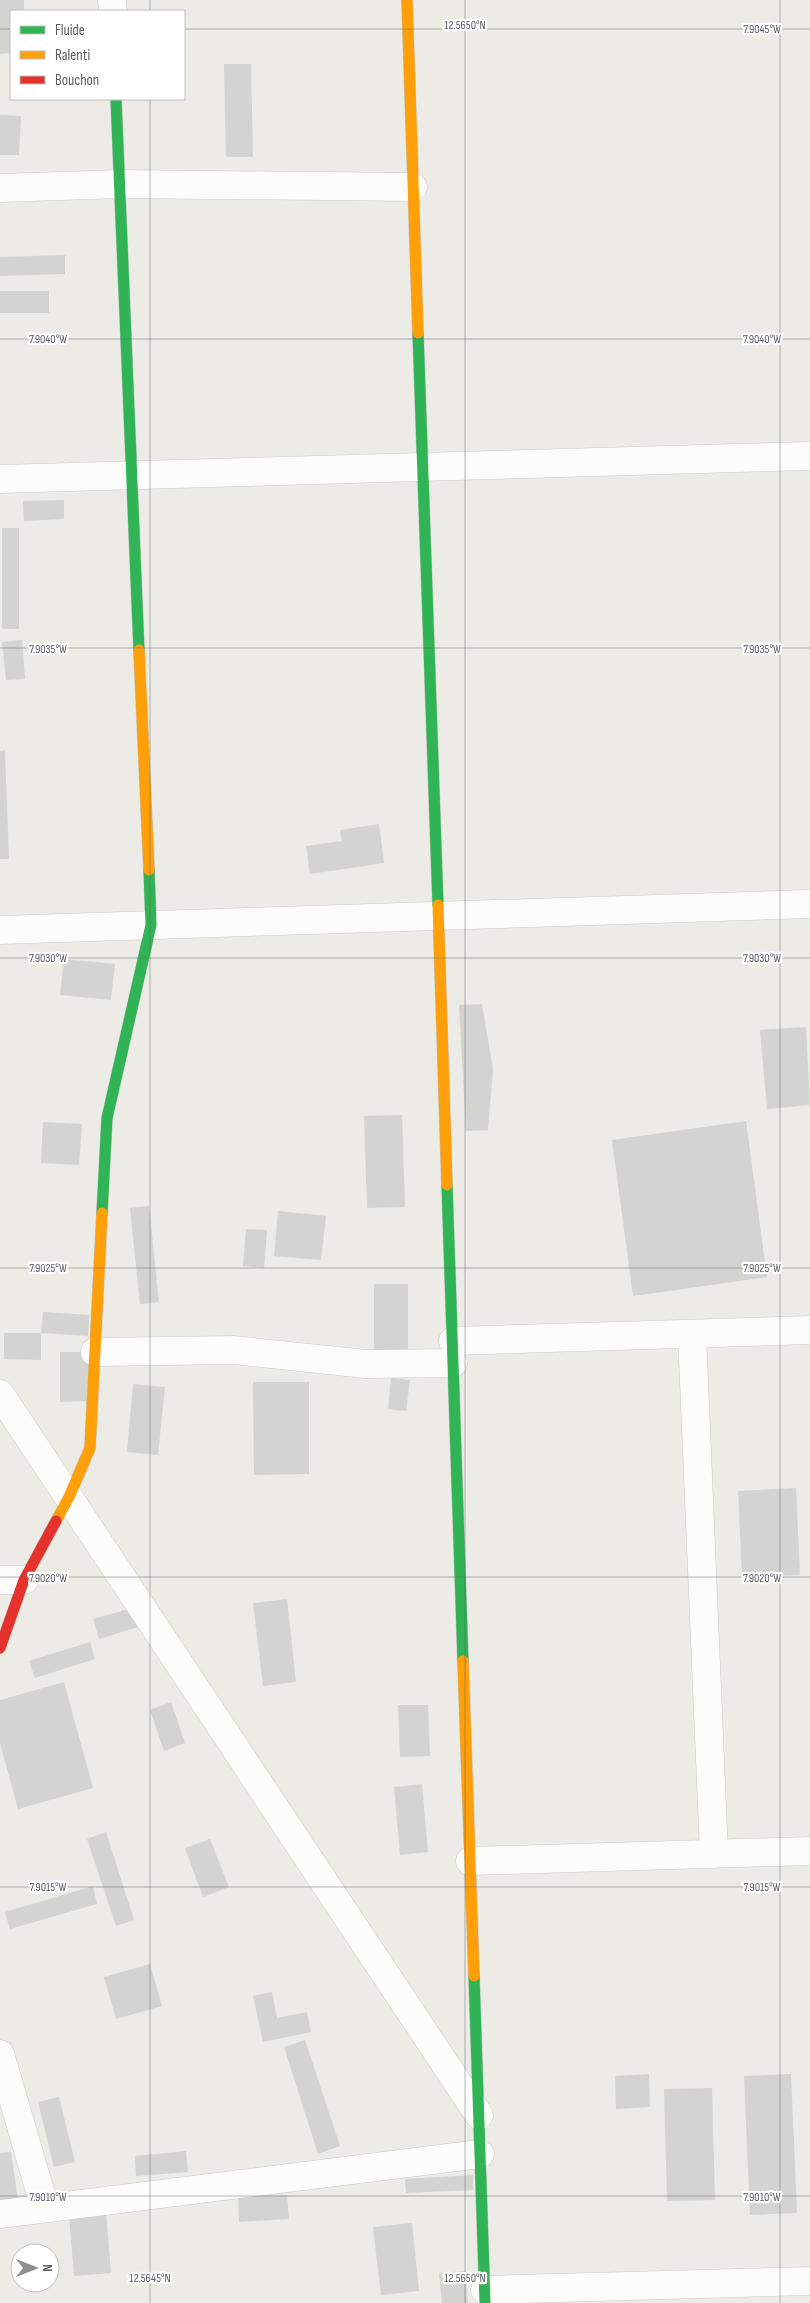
<svg xmlns="http://www.w3.org/2000/svg" width="810" height="2303" viewBox="0 0 810 2303" font-family="'Sofia Sans Condensed',sans-serif">
<style>
.building{fill:#d3d3cf}
.lines{fill:none;stroke-linecap:round;stroke-linejoin:round}
.street-casing{stroke:#c8c9c7;stroke-width:29}
.fast-casing{stroke:#c7c7c6;stroke-width:12}
.slow-casing{stroke:#c7c7c6;stroke-width:12}
.jam-casing{stroke:#c7c7c6;stroke-width:12}
.street{stroke:#fcfcfb;stroke-width:28}
.fast{stroke:#30b455;stroke-width:11}
.slow{stroke:#ff9f0a;stroke-width:11}
.jam{stroke:#e5322d;stroke-width:11}
.ticks{fill:none;stroke:#5a5d64;stroke-width:1;stroke-opacity:0.45}
.ticks-label{font-size:12px;text-anchor:middle;fill:#5a5d64;stroke:#fff;stroke-width:4.5;stroke-linejoin:round;paint-order:stroke}
</style>
<rect width="100%" height="100%" fill="#ecebe5"/>
<path class="building" d="M 0,0 L 24,0 L 24,11 L 11,11 L 11,53 L 0,54 Z
M 224,64 L 251,64 L 253,157 L 226,157 Z
M 0,115 L 21,116 L 19,155 L 0,155 Z
M 65,255 L 65,274 L 0,276 L 0,257 Z
M 0,291 L 49,291 L 49,313 L 0,313 Z
M 64,500 L 64,519 L 24,521 L 23,501 Z
M 2,528 L 19,528 L 19,629 L 2,629 Z
M 22,640 L 25,679 L 6,680 L 2,642 Z
M 5,750 L 9,859 L 0,859 L 0,751 Z
M 379,824 L 384,863 L 310,874 L 306,846 L 342,841 L 340,830 Z
M 64,959 L 115,964 L 111,1000 L 60,995 Z
M 482,1004 L 493,1069 L 488,1130 L 466,1131 L 459,1005 Z
M 806,1027 L 810,1105 L 767,1109 L 760,1030 Z
M 402,1115 L 405,1207 L 367,1208 L 364,1116 Z
M 746,1121 L 767,1277 L 633,1296 L 612,1140 Z
M 43,1122 L 82,1124 L 79,1165 L 41,1163 Z
M 149,1206 L 159,1302 L 140,1304 L 130,1208 Z
M 278,1211 L 326,1216 L 321,1260 L 274,1256 Z
M 246,1229 L 267,1230 L 264,1268 L 243,1266 Z
M 374,1284 L 408,1284 L 408,1351 L 374,1351 Z
M 43,1312 L 89,1315 L 88,1336 L 41,1333 L 41,1360 L 4,1359 L 4,1333 L 41,1333 Z
M 60,1352 L 88,1352 L 89,1401 L 60,1402 Z
M 391,1378 L 410,1380 L 406,1411 L 388,1409 Z
M 253,1382 L 309,1382 L 309,1474 L 254,1475 Z
M 133,1384 L 165,1387 L 158,1455 L 127,1452 Z
M 796,1488 L 800,1575 L 742,1577 L 738,1491 Z
M 287,1599 L 296,1682 L 263,1686 L 253,1603 Z
M 132,1608 L 138,1627 L 99,1639 L 93,1619 Z
M 90,1642 L 95,1659 L 35,1678 L 29,1661 Z
M 64,1682 L 93,1788 L 18,1809 L 0,1743 L 0,1700 Z
M 171,1702 L 185,1743 L 164,1751 L 150,1710 Z
M 398,1705 L 428,1705 L 430,1756 L 400,1757 Z
M 422,1784 L 428,1852 L 400,1855 L 394,1787 Z
M 106,1832 L 134,1920 L 116,1926 L 87,1839 Z
M 210,1839 L 229,1887 L 203,1897 L 185,1848 Z
M 93,1886 L 97,1904 L 10,1929 L 5,1912 Z
M 150,1964 L 162,2006 L 116,2019 L 104,1977 Z
M 272,1992 L 277,2018 L 307,2012 L 311,2032 L 263,2042 L 253,1996 Z
M 305,2040 L 340,2146 L 318,2154 L 284,2047 Z
M 649,2074 L 650,2107 L 616,2109 L 615,2076 Z
M 791,2074 L 797,2213 L 750,2215 L 744,2076 Z
M 712,2088 L 715,2200 L 667,2201 L 664,2089 Z
M 59,2097 L 75,2162 L 54,2167 L 38,2102 Z
M 186,2151 L 188,2172 L 136,2176 L 135,2156 Z
M 11,2152 L 18,2201 L 0,2203 L 0,2153 Z
M 473,2175 L 473,2190 L 406,2193 L 405,2179 Z
M 287,2195 L 289,2219 L 239,2222 L 238,2197 Z
M 106,2212 L 111,2273 L 74,2276 L 69,2215 Z
M 412,2223 L 419,2291 L 381,2295 L 373,2227 Z
M 465,2271 L 468,2303 L 442,2303 L 439,2273 Z"/>
<g class="lines">
<defs>
<path id="street" d="M 112,0 L 113,11
M 0,188 L 120,184 L 413,187
M 0,479 L 810,456
M 0,930 L 810,904
M 692,1334 L 714,1854
M 453,1341 L 810,1330
M 95,1352 L 233,1350 L 366,1364 L 453,1363
M 0,1394 L 479,2115
M 0,1580 L 24,1580
M 470,1861 L 810,1851
M 0,2054 L 45,2208
M 0,2214 L 480,2154
M 485,2290 L 810,2281"/>
<path id="fast" d="M 116,99 L 139,650
M 418,333 L 438,905
M 447,1185 L 463,1661
M 102,1213 L 107,1118 L 151,925 L 149,870
M 474,1976 L 485,2303"/>
<path id="slow" d="M 407,0 L 418,333
M 139,650 L 149,870
M 438,905 L 447,1185
M 56,1521 L 69,1497 L 90,1448 L 102,1213
M 463,1661 L 474,1976"/>
<path id="jam" d="M 0,1648 L 24,1580 L 56,1521"/>
</defs>
<use href="#street" class="street-casing"/>
<use href="#fast" class="fast-casing"/>
<use href="#slow" class="slow-casing"/>
<use href="#jam" class="jam-casing"/>
<use href="#street" class="street"/>
<use href="#fast" class="fast"/>
<use href="#slow" class="slow"/>
<use href="#jam" class="jam"/>
</g>
<path class="ticks" d="M 150,0 L 150,11M 465,0 L 465,2303M 780,0 L 780,2303M 0,29 L 11,29M 184,29 L 810,29M 150,99 L 150,2303M 0,339 L 810,339M 0,648 L 810,648M 0,958 L 810,958M 0,1268 L 810,1268M 0,1577 L 810,1577M 0,1887 L 810,1887M 0,2196 L 810,2196"/>
<g class="ticks-label">
<text x="465" y="29">12.5650°N</text>
<text x="762" y="33">7.9045°W</text>
<text x="762" y="343">7.9040°W</text>
<text x="48" y="343">7.9040°W</text>
<text x="762" y="653">7.9035°W</text>
<text x="48" y="653">7.9035°W</text>
<text x="762" y="962">7.9030°W</text>
<text x="48" y="962">7.9030°W</text>
<text x="762" y="1272">7.9025°W</text>
<text x="48" y="1272">7.9025°W</text>
<text x="48" y="1582">7.9020°W</text>
<text x="762" y="1582">7.9020°W</text>
<text x="762" y="1891">7.9015°W</text>
<text x="48" y="1891">7.9015°W</text>
<text x="762" y="2201">7.9010°W</text>
<text x="48" y="2201">7.9010°W</text>
<text x="150" y="2282">12.5645°N</text>
<text x="465" y="2282">12.5650°N</text>
</g>
<rect x="10" y="10" width="175" height="90" fill="#ffffff" stroke="#bdbec1"/>
<rect x="20" y="26" width="25" height="8" fill="#30b455" stroke="#bdbec1"/>
<text x="55" y="35" font-size="15" fill="#5a5d64">Fluide</text>
<rect x="20" y="51" width="25" height="8" fill="#ff9f0a" stroke="#bdbec1"/>
<text x="55" y="60" font-size="15" fill="#5a5d64">Ralenti</text>
<rect x="20" y="76" width="25" height="8" fill="#e5322d" stroke="#bdbec1"/>
<text x="55" y="85" font-size="15" fill="#5a5d64">Bouchon</text>
<g transform="translate(35 2268) rotate(90)"><circle r="24" fill="#ffffff" stroke="#bdbec1"/>
<path d="M0-4L9 19L0 12L-9 19Z" fill="#8d8f91"/>
<text y="-8" font-size="14" font-weight="bold" text-anchor="middle" fill="#5a5d64">N</text>
</g>
</svg>
